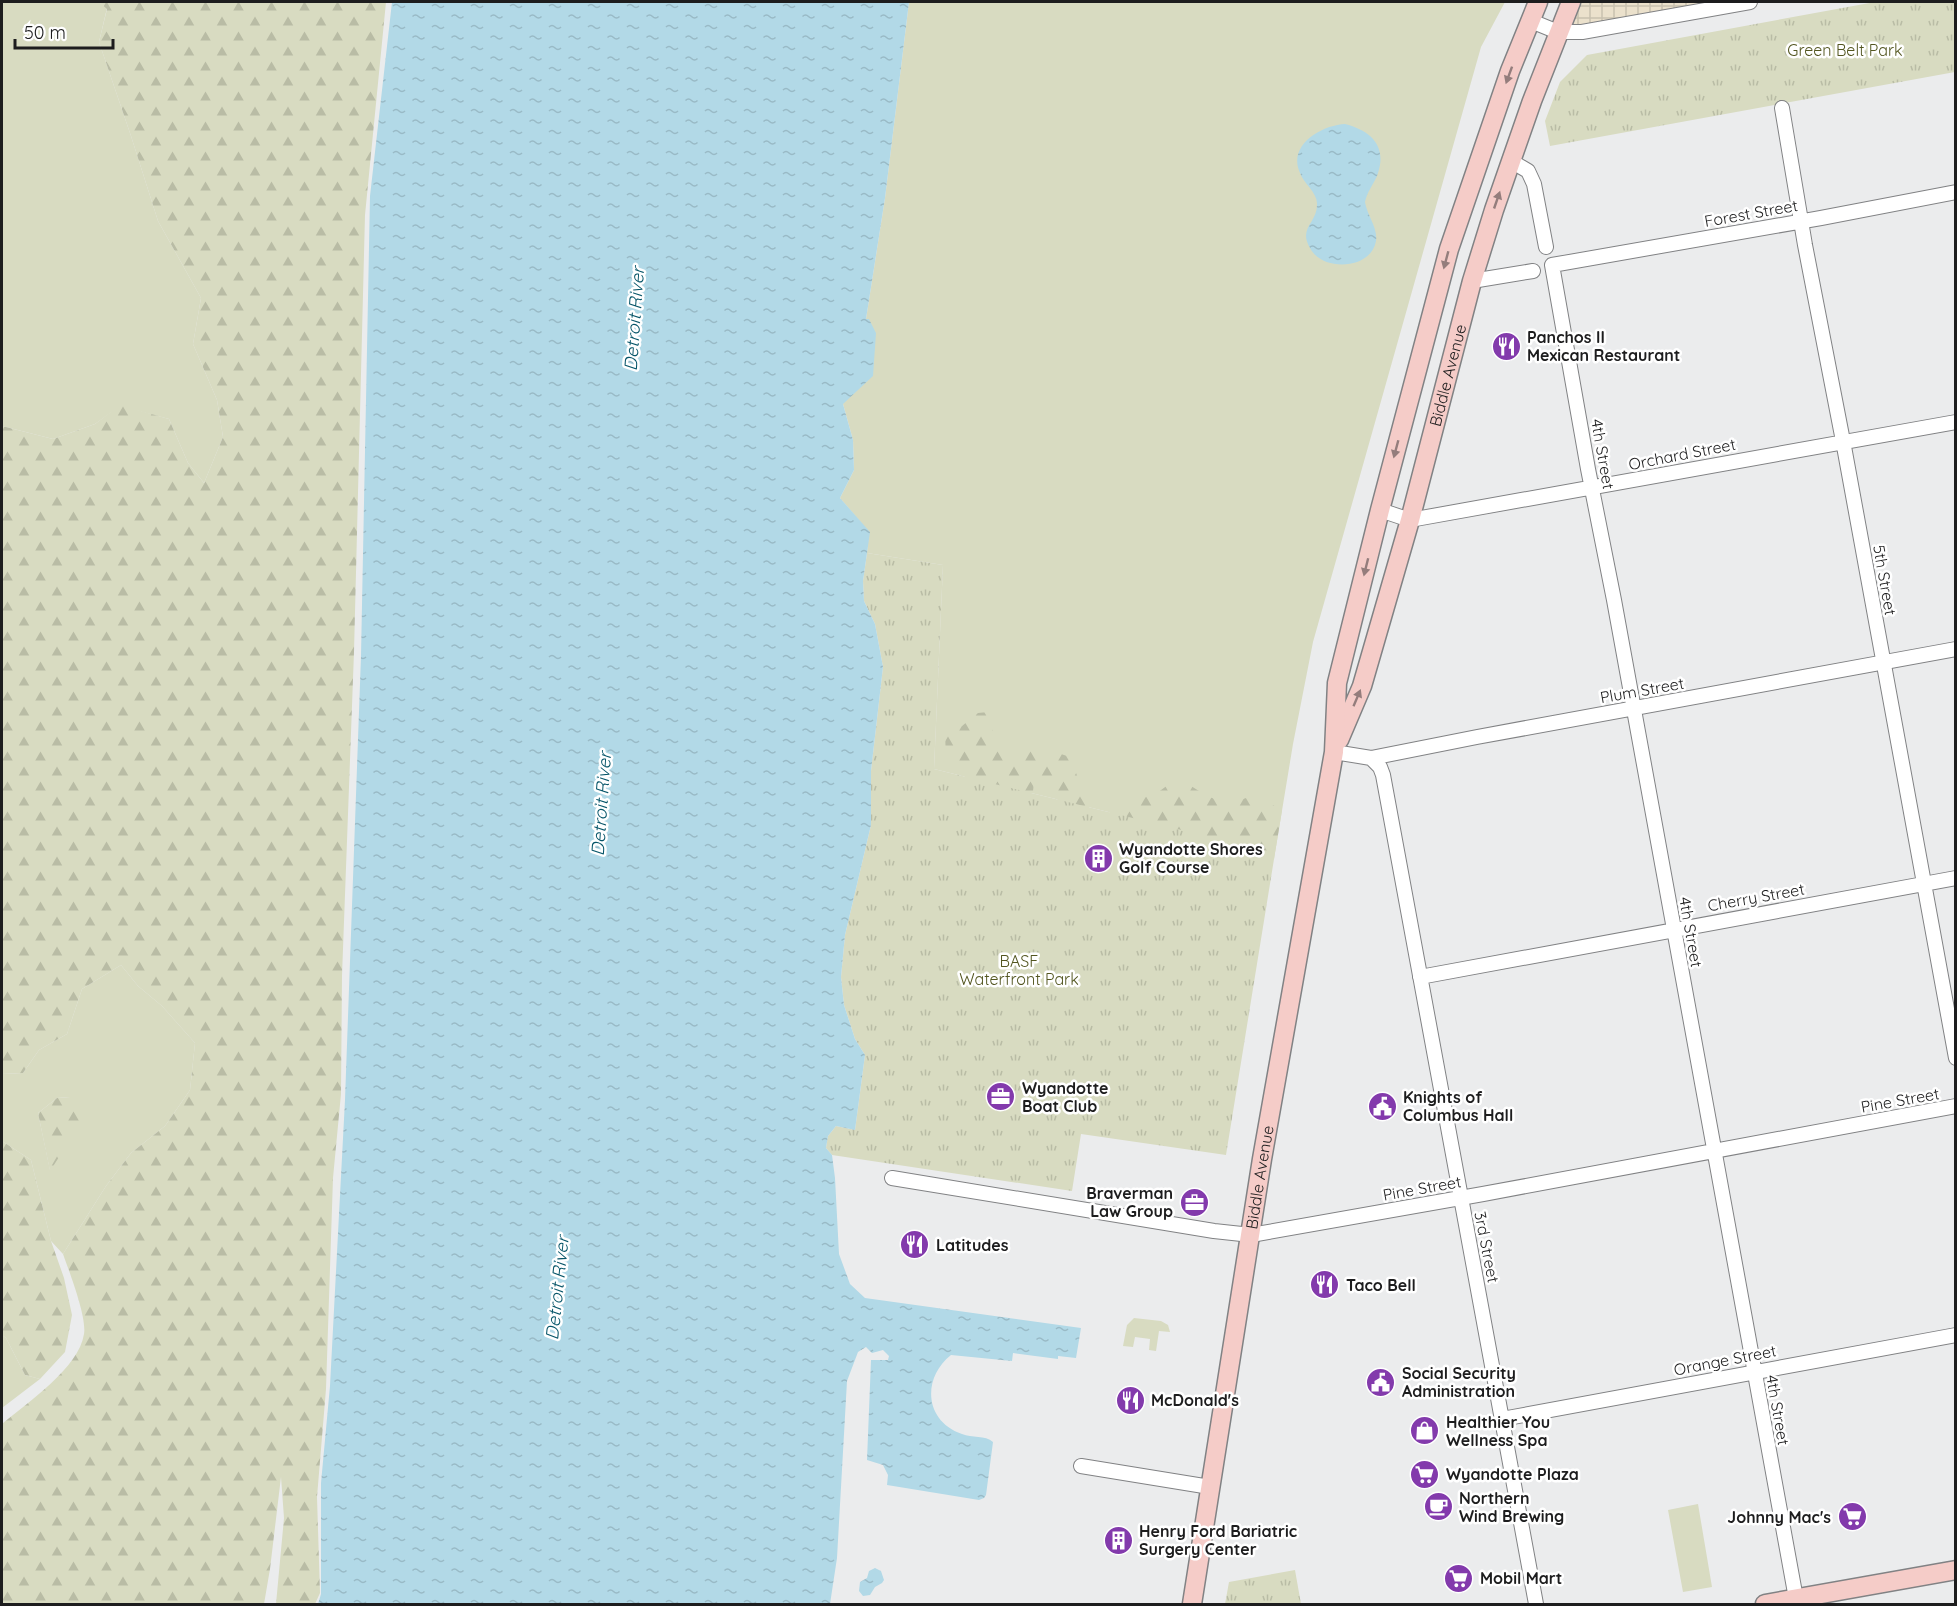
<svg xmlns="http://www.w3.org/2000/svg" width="1957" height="1606" viewBox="0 0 1957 1606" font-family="Quicksand,sans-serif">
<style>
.industrial{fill:url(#industrial-grid)}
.green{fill:#d8dbc1;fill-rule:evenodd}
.forest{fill:url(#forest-firs)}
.park{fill:url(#park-tufts)}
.water{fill:url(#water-ripples)}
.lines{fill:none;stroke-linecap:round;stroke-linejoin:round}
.street-casing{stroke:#818284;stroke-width:16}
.secondary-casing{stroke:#818284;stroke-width:21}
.street{stroke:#fff;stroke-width:14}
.secondary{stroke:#f5ccc8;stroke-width:18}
.oneway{fill:#947d7c}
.labels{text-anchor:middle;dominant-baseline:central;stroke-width:5;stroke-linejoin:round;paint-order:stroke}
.park-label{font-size:16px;fill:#535620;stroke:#fff}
.street-label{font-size:16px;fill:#1d1d1e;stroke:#fff}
.poi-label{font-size:16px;font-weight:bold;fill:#1d1d1e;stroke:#fff;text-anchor:start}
.water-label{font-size:18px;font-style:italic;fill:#065569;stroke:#fff}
</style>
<defs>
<pattern id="industrial-grid" width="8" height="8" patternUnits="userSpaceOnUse" patternTransform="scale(1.5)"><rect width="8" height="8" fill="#ebe1cc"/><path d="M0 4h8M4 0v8" fill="none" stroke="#c9c1af"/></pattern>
<pattern id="forest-firs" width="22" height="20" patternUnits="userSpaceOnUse" patternTransform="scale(1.5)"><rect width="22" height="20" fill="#d8dbc1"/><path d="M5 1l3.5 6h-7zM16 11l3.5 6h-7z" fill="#b9bca5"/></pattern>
<pattern id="park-tufts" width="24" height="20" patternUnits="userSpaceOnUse" patternTransform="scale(1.5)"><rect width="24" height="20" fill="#d8dbc1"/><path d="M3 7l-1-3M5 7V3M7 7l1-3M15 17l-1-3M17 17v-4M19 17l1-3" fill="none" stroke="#b9bca5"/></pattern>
<pattern id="water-ripples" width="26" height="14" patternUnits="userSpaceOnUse" patternTransform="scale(1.5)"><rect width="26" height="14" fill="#b2d9e7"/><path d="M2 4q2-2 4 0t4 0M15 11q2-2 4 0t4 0" fill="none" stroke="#99bac6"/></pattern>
</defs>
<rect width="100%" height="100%" fill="#ebeced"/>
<path class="industrial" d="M 1571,2 L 1750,2 L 1558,32 Z"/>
<path class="green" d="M 2,2 L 99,2 L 107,8 L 99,42 L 131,136 L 158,221 L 201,298 L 193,344 L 217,400 L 223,437 L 204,483 L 188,463 L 169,419 L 120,406 L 95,424 L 53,439 L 2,426 Z
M 909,2 L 1505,2 L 1481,47 L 1313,642 L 1293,744 L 1275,853 L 934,769 L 943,565 L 867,553 L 869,532 L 840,498 L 854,470 L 853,440 L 843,404 L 866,319 L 885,198 Z
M 121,965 L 138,986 L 162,1006 L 195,1043 L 190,1090 L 165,1126 L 131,1153 L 106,1186 L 63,1254 L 51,1241 L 31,1160 L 2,1141 L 2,1074 L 23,1073 L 39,1050 L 67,1034 L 82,989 ZM 70,1097 L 63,1149 L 50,1170 L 38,1113 L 57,1098 Z
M 1134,1318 L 1161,1321 L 1168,1325 L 1170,1332 L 1159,1331 L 1156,1351 L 1149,1350 L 1150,1339 L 1135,1337 L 1133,1347 L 1123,1346 L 1127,1325 Z
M 2,1335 L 6,1338 L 25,1375 L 40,1379 L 2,1408 Z
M 1698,1504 L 1712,1587 L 1683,1592 L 1668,1510 Z"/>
<path class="forest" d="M 99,2 L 386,2 L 365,215 L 354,652 L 342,976 L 341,1094 L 333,1178 L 326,1389 L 317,1497 L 320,1593 L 315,1604 L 276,1604 L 284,1518 L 281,1477 L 270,1569 L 264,1604 L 2,1604 L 2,1424 C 28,1402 79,1368 84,1334 C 87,1317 69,1271 63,1254 L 106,1186 L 131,1153 L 165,1126 L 190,1090 L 195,1043 L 162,1006 L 138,986 L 121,965 L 82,989 L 67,1034 L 39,1050 L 23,1073 L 2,1074 L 2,426 L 53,439 L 95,424 L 120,405 L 169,419 L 188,463 L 204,483 L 223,437 L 217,400 L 193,344 L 201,298 L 158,221 L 131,136 L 99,42 L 107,9 Z
M 988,712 L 990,725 L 997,740 L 1012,749 L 1040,747 L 1070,757 L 1090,810 L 1058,801 L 1049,780 L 1041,776 L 1034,782 L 1033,791 L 1028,795 C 990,786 939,784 946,732 L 962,726 L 978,713 Z
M 1172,782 L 1191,786 L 1207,796 L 1225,803 L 1235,802 L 1246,798 L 1258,797 L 1282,810 L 1274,859 L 1109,815 L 1110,810 L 1157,793 Z
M 70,1097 L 81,1106 L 79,1126 L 50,1171 L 38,1113 L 57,1098 Z
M 2,1141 L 31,1160 L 51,1241 L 64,1278 L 72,1315 L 65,1352 L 40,1379 L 25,1375 L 6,1338 L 2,1335 Z"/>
<path class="park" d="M 1875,2 L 1955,2 L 1955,72 L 1550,146 L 1545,121 L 1560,82 L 1587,55 Z
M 867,553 L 943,565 L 934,769 L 1275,853 L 1226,1155 L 1081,1134 L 1072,1191 L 832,1155 L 826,1148 L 828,1136 L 836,1126 L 855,1130 L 865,1055 L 855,1039 L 844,1005 L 841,977 L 845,935 L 871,825 L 871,771 L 883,667 L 875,624 L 864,601 L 863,581 Z
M 1295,1570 L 1301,1604 L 1225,1604 L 1229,1582 Z"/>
<path class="water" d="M 392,2 L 909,2 L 885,198 L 866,319 L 869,319 L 876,333 L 873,376 L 843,404 L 853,440 L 854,470 L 840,498 L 870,532 L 863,581 L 864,601 L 875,624 L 883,667 L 871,771 L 871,825 L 845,935 L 841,977 L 844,1005 L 855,1039 L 865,1055 L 855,1130 L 836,1126 L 828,1136 L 826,1148 L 832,1155 L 835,1178 L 839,1254 L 850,1284 L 865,1298 L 1081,1328 L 1076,1358 L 1058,1356 L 1058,1359 L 1013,1353 L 1012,1361 L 951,1355 C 922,1378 924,1421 962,1434 C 972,1438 985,1435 993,1442 L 986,1495 L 984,1498 L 979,1500 L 887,1485 L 888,1475 L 883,1465 L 867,1460 L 871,1360 L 888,1360 L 889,1356 L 883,1350 L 872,1353 L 866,1347 L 858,1352 L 847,1381 L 837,1558 L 830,1604 L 318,1604 L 321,1594 L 321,1483 L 330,1386 L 345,1100 L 361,656 L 370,196 Z
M 1345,124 C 1372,131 1388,147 1377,176 C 1373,185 1367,192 1365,202 C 1367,215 1378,228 1376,241 C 1371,270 1322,272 1310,248 C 1298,228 1317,223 1317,205 C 1318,193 1304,184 1300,173 C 1287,145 1322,125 1345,124 Z
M 875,1568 L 881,1571 L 884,1580 L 882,1583 L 875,1587 L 870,1595 L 863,1596 L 859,1591 L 860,1582 L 867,1578 L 869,1571 Z"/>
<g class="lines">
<defs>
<path id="street" d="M 1531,21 L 1558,32 L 1582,32 L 1750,2
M 1782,108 L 1805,245 L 1843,441 L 1956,1058
M 1511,161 L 1528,171 L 1534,184 L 1546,247
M 1472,281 L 1533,271
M 1380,510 L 1410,520 L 1956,422
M 1334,752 L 1371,758 L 1477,737 L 1956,649
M 1371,758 L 1380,767 L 1383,775 L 1536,1604
M 1420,977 L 1956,878
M 892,1178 L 1214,1231 L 1251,1235 L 1483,1194 L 1956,1106
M 1502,1419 L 1956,1335
M 1081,1466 L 1210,1487
M 1797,1604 L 1614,600 L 1588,469 L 1552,265 L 1821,218 L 1956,192"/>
<g id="secondary">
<path id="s1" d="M 1339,740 L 1362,686 L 1410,520 L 1472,281 L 1494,210 L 1532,101 L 1571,2"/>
<path id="s2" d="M 1192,1604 L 1262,1159 L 1334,752 L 1337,683 L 1380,510 L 1449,249 L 1510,71 L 1538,2"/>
<path d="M 1765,1604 L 1956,1570"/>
</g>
</defs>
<use href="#street" class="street-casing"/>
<use href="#secondary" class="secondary-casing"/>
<use href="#street" class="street"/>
<use href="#secondary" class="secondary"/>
</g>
<defs><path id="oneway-solid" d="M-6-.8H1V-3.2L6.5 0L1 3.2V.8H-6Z" transform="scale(1.5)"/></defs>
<g class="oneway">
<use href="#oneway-solid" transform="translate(1509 75) rotate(110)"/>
<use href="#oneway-solid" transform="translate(1497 200) rotate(-71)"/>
<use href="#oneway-solid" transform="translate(1446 260) rotate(105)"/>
<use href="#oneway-solid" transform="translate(1396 449) rotate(105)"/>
<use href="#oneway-solid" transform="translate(1366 567) rotate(104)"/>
<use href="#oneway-solid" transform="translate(1357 698) rotate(-67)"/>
</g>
<defs>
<symbol id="restaurant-disc" viewBox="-11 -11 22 22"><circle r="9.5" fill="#833aac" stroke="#fff"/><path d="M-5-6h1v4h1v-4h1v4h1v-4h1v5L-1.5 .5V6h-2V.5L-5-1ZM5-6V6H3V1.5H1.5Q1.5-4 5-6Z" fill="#fff"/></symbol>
<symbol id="building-disc" viewBox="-11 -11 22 22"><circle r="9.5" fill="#833aac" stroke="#fff"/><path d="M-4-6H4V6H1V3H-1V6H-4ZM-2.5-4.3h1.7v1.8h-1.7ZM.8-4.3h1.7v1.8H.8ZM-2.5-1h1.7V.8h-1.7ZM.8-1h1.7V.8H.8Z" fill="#fff"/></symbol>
<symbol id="office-disc" viewBox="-11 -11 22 22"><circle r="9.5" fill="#833aac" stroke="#fff"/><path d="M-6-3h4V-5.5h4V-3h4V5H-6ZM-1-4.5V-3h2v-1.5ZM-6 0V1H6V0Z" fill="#fff"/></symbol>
<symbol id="civic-disc" viewBox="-11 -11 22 22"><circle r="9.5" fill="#833aac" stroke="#fff"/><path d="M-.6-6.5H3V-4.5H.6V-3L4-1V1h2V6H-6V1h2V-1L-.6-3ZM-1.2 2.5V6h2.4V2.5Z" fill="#fff"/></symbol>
<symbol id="shop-disc" viewBox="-11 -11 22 22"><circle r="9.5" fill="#833aac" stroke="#fff"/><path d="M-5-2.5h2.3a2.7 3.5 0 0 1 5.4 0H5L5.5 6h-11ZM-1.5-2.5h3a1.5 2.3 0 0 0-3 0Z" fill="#fff"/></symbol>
<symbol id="supermarket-disc" viewBox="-11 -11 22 22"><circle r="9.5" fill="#833aac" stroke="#fff"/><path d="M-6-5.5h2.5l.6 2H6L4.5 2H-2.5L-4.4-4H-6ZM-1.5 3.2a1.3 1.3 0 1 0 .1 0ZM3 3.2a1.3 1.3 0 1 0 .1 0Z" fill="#fff"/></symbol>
<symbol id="cafe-disc" viewBox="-11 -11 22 22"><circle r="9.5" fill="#833aac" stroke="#fff"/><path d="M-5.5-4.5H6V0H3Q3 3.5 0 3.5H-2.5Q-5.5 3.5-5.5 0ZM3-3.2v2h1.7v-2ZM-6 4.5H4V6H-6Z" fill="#fff"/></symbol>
</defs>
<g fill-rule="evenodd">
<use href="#restaurant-disc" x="1490" y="330" width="33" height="33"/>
<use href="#building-disc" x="1082" y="842" width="33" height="33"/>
<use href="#office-disc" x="984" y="1080" width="33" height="33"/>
<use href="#civic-disc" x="1366" y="1090" width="33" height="33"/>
<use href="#office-disc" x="1178" y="1186" width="33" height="33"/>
<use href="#restaurant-disc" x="898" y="1228" width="33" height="33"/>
<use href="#restaurant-disc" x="1308" y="1268" width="33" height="33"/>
<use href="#civic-disc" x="1364" y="1366" width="33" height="33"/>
<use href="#restaurant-disc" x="1114" y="1384" width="33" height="33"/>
<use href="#shop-disc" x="1408" y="1414" width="33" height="33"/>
<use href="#supermarket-disc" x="1408" y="1458" width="33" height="33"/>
<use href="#cafe-disc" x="1422" y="1490" width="33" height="33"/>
<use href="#supermarket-disc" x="1836" y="1500" width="33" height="33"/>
<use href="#building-disc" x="1102" y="1524" width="33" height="33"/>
<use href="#supermarket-disc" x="1442" y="1562" width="33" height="33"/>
</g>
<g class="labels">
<g class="park-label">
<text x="1845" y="50">Green Belt Park</text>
<text x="1019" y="961">BASF<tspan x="1019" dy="18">Waterfront Park</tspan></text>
</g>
<g class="street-label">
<text transform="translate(1751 213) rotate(-10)">Forest Street</text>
<text stroke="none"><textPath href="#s1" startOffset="381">Biddle Avenue</textPath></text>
<text transform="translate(1603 454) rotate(80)">4th Street</text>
<text transform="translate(1682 454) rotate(-11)">Orchard Street</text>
<text transform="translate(1885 580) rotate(80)">5th Street</text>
<text transform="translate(1642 690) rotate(-10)">Plum Street</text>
<text transform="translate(1756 897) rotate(-10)">Cherry Street</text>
<text transform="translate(1691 932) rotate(80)">4th Street</text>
<text transform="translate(1900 1100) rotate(-10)">Pine Street</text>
<text stroke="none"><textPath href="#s2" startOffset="432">Biddle Avenue</textPath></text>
<text transform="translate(1422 1188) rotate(-10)">Pine Street</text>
<text transform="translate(1487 1247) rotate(79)">3rd Street</text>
<text transform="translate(1725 1360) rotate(-11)">Orange Street</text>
<text transform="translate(1778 1410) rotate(80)">4th Street</text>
</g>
<g class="poi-label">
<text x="1527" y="337">Panchos II<tspan x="1527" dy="18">Mexican Restaurant</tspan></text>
<text x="1119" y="849">Wyandotte Shores<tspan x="1119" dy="18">Golf Course</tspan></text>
<text x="1022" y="1088">Wyandotte<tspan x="1022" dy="18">Boat Club</tspan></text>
<text x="1403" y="1097">Knights of<tspan x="1403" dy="18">Columbus Hall</tspan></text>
<text x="1173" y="1193" text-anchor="end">Braverman<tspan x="1173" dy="18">Law Group</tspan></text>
<text x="936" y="1245">Latitudes</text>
<text x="1346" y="1285">Taco Bell</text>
<text x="1402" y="1373">Social Security<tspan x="1402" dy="18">Administration</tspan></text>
<text x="1151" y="1400">McDonald's</text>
<text x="1446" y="1422">Healthier You<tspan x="1446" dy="18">Wellness Spa</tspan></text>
<text x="1446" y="1474">Wyandotte Plaza</text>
<text x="1459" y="1498">Northern<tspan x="1459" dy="18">Wind Brewing</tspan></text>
<text x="1831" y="1517" text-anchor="end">Johnny Mac's</text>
<text x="1139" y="1531">Henry Ford Bariatric<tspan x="1139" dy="18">Surgery Center</tspan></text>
<text x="1480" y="1578">Mobil Mart</text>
</g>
<g class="water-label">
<text transform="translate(634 319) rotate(-86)">Detroit River</text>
<text transform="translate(601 804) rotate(-86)">Detroit River</text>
<text transform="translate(557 1288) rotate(-84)">Detroit River</text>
</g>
</g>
<rect width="1957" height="1606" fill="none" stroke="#1d1d1e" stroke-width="6"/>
<path d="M15 39v9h98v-9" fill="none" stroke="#1d1d1e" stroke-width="3"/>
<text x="24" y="39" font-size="18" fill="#1d1d1e" stroke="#ffffff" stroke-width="4.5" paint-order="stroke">50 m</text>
</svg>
